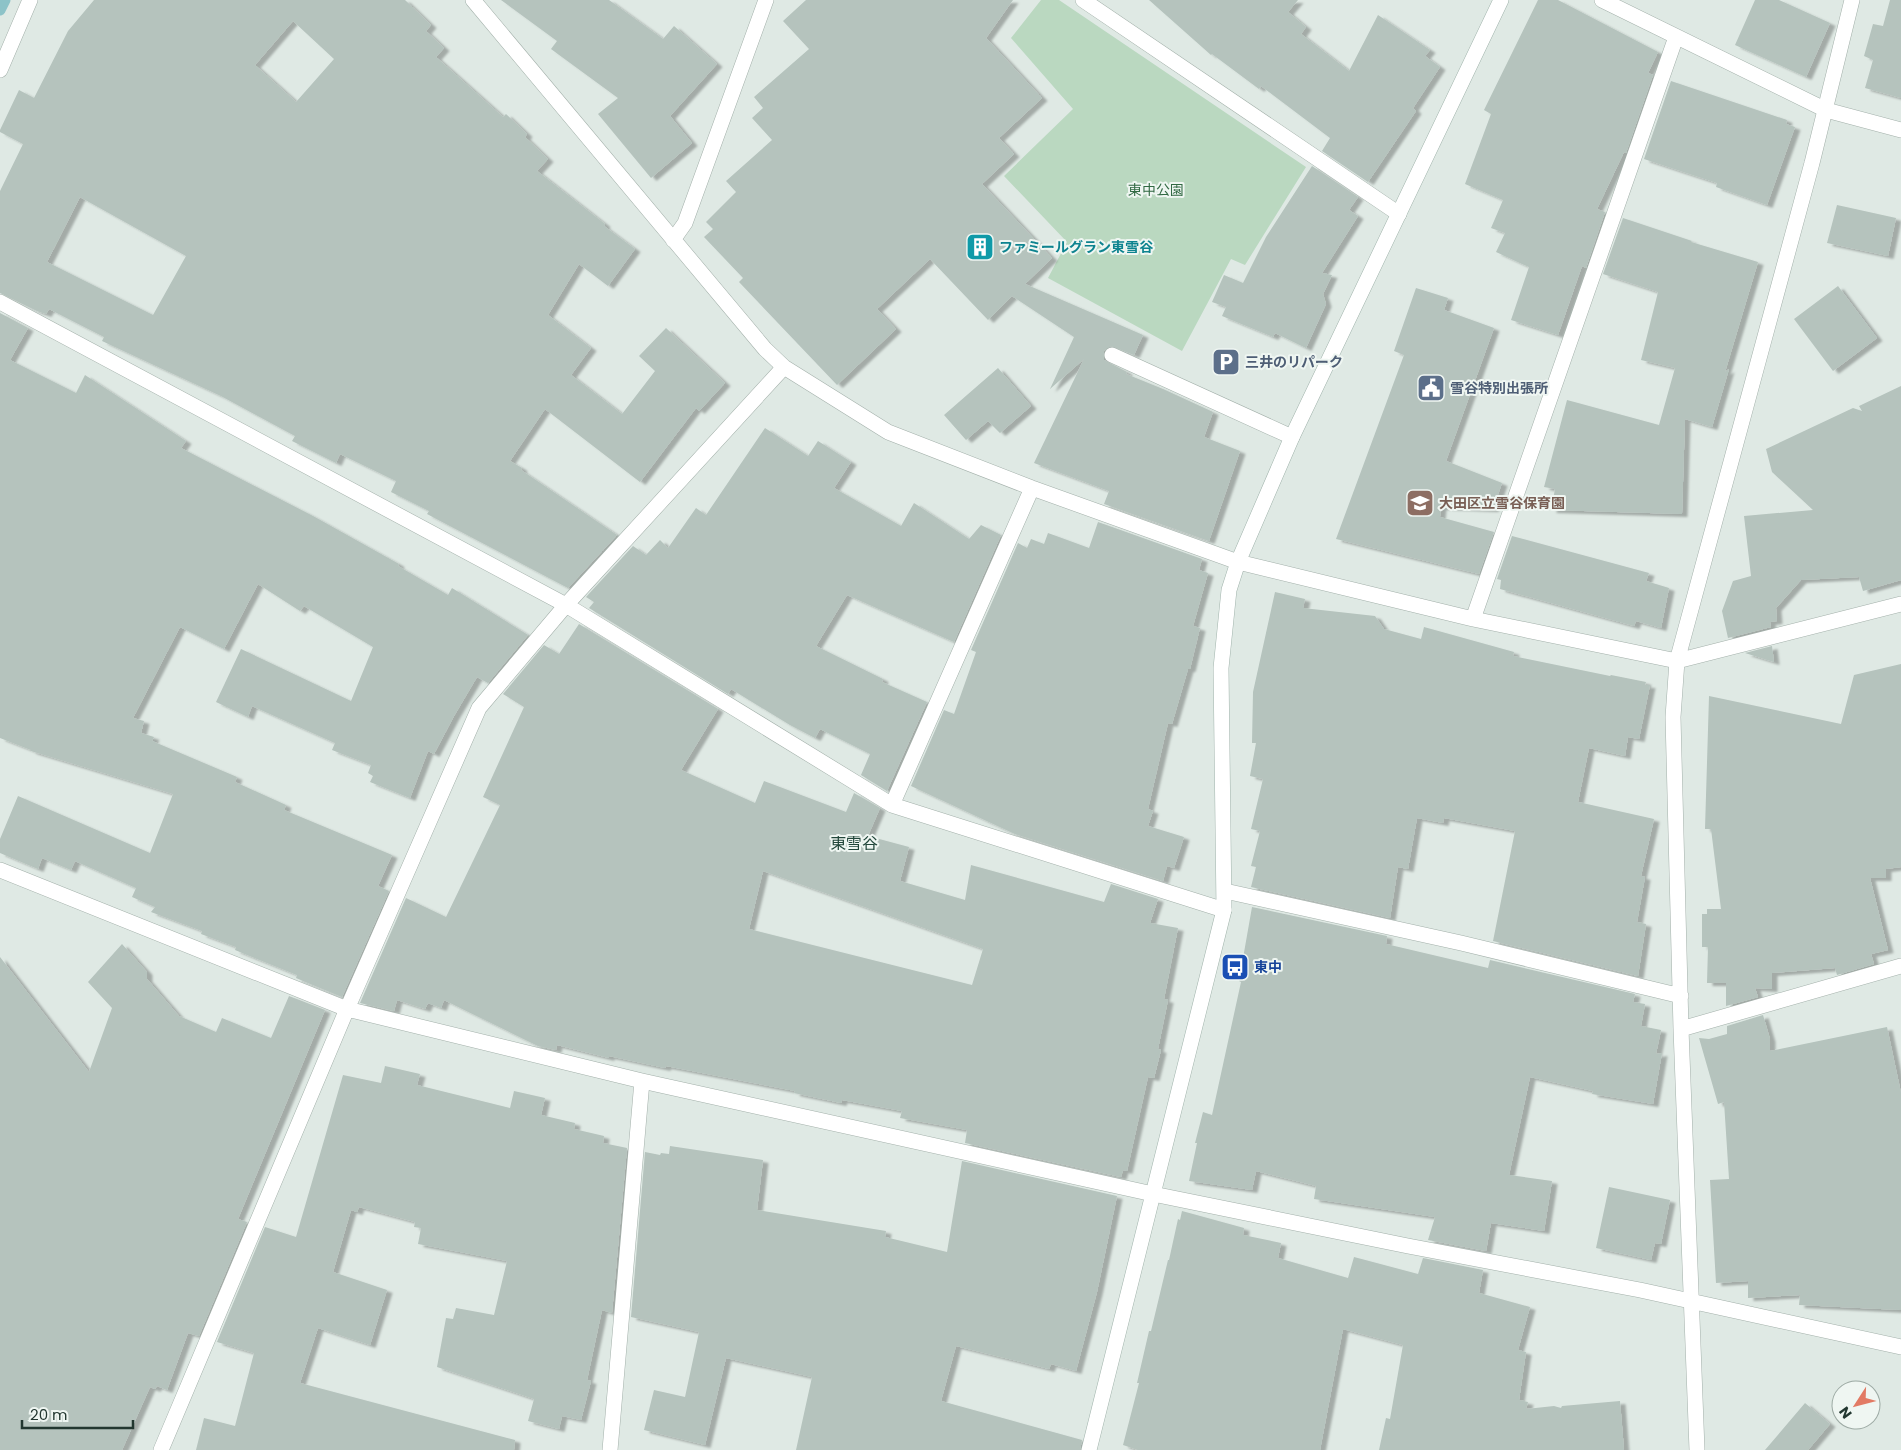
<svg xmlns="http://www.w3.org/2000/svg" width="1901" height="1450" viewBox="0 0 1901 1450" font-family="Poppins,'Noto Sans JP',sans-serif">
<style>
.green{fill:#bad8c0}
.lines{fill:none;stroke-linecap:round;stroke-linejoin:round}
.stream{stroke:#8dc3c8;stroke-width:11}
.building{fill:#b5c3bd;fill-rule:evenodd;filter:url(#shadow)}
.street-casing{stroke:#a3b0aa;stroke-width:16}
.secondary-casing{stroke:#a0b3ab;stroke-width:16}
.street{stroke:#fff;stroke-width:15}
.secondary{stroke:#fff;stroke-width:15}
.labels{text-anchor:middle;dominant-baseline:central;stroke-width:4;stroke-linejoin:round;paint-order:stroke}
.park-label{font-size:14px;fill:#316943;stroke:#eff6f2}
.culture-label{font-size:14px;font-weight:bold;fill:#0d838f;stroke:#eff6f2;text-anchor:start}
.service-label{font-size:14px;font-weight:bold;fill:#4e5e75;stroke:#eff6f2;text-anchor:start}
.education-label{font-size:14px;font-weight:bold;fill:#785e54;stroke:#eff6f2;text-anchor:start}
.transit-label{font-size:14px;font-weight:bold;fill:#164399;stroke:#eff6f2;text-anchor:start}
.quarter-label{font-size:16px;fill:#21463a;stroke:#eff6f2}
</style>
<defs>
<filter id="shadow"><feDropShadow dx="5.5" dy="3" stdDeviation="1" flood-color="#0004"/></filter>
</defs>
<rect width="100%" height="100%" fill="#dfe9e4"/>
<path class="green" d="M 1041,0 L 1059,0 L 1306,167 L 1245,265 L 1231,259 L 1182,351 L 1048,278 L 1067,242 L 1004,176 L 1073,109 L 1011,38 Z"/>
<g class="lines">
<path class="stream" d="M 0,10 L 5,0"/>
</g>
<path class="building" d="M 94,0 L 405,0 L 431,25 L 426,31 L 444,48 L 436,57 L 503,117 L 506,114 L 527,134 L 525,137 L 548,159 L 537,171 L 605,224 L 604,226 L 635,249 L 608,286 L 579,264 L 548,315 L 591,348 L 571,375 L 622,414 L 655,371 L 639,356 L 666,328 L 725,383 L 699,411 L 696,408 L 640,482 L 545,409 L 510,461 L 522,468 L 521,470 L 617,535 L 568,588 L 427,514 L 429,511 L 391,492 L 396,481 L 340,454 L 336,463 L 292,441 L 295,436 L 221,396 L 102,341 L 104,337 L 49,309 L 46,314 L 37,311 L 0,293 L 0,191 L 23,144 L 0,132 L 0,130 L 19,90 L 34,98 L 68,31 ZM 293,21 L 334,59 L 296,102 L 255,65 ZM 80,197 L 186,256 L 153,315 L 47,262 Z
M 501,0 L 609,0 L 663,39 L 674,26 L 717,64 L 670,116 L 692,143 L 651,178 L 598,114 L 618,98 L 551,49 L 557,41 Z
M 806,0 L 1013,0 L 986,38 L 1042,98 L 999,138 L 1014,154 L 982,184 L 1052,258 L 1025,284 L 1143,335 L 1134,355 L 1111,346 L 1104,351 L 1104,360 L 1127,372 L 1126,374 L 1163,389 L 1213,412 L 1204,437 L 1240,451 L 1209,541 L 1104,504 L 1109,491 L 1034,463 L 1084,359 L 1050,389 L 1074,337 L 1012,296 L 988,320 L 930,259 L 877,309 L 896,329 L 837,385 L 739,282 L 743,278 L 704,237 L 713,229 L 706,222 L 736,192 L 726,181 L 772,140 L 752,118 L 763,108 L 754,97 L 809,49 L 783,21 Z
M 1149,0 L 1298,0 L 1288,12 L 1306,27 L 1301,34 L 1349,71 L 1378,15 L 1430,50 L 1425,56 L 1440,67 L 1413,108 L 1416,111 L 1368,182 L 1322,151 L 1330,138 L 1261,86 L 1259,89 L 1212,54 L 1211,55 Z
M 1538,0 L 1558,0 L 1658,52 L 1648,73 L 1653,75 L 1626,153 L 1624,152 L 1597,209 L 1605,212 L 1586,268 L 1582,266 L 1558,335 L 1511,320 L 1529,267 L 1496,252 L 1505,233 L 1491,228 L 1503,200 L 1465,184 L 1491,114 L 1484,110 Z
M 1755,0 L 1779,0 L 1830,23 L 1806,77 L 1735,45 Z
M 1890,0 L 1901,0 L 1901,98 L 1865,88 L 1873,60 L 1864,56 L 1873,24 L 1883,26 Z
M 1671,81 L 1787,120 L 1786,124 L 1795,127 L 1767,205 L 1716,187 L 1717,183 L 1644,159 Z
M 1312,166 L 1358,197 L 1349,210 L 1358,216 L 1322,273 L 1332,275 L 1323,294 L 1326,304 L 1306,348 L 1275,333 L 1273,337 L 1222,316 L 1226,307 L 1212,302 L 1224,275 L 1243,283 L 1266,237 Z
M 1837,205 L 1896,218 L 1888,256 L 1827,243 Z
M 1623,218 L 1692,241 L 1691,242 L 1758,262 L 1725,372 L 1729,369 L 1712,427 L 1685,419 L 1682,514 L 1551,510 L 1555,489 L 1544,487 L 1567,400 L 1659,425 L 1675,368 L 1641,360 L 1658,292 L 1603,274 Z
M 1838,286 L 1877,338 L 1833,371 L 1794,319 Z
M 1416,288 L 1448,298 L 1444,310 L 1494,328 L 1446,461 L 1502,483 L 1493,509 L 1441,507 L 1440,517 L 1494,532 L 1479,574 L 1336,539 L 1404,355 L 1394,351 Z
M 0,313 L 28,328 L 10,360 L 76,393 L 85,375 L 186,441 L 181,448 L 313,516 L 399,564 L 398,566 L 448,595 L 452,588 L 528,635 L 488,683 L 477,677 L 454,716 L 434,754 L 428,751 L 410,798 L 370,782 L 373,776 L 368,773 L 371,765 L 332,750 L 335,743 L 252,706 L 248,717 L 216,702 L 241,649 L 351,701 L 373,647 L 304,606 L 300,611 L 258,584 L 224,649 L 180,627 L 133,718 L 144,721 L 141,733 L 154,737 L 152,741 L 237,777 L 235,782 L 286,805 L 284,810 L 392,855 L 378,886 L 389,891 L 342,997 L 296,978 L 297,975 L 235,950 L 236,947 L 201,934 L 202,931 L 151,912 L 155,907 L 132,897 L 136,888 L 75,861 L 71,870 L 42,858 L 38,869 L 0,853 L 0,839 L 18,796 L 150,853 L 173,794 L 31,751 L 31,750 L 0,738 Z
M 998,368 L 1031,406 L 1000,433 L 988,421 L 966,440 L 944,415 Z
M 1901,386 L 1901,580 L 1863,591 L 1859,577 L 1801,580 L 1776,608 L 1777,621 L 1770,622 L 1771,627 L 1728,638 L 1722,611 L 1733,581 L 1751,576 L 1744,516 L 1813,510 L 1772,472 L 1766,449 L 1853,408 L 1862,411 L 1859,406 Z
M 765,428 L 808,456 L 818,441 L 851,462 L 834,488 L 901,526 L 914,503 L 969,539 L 981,525 L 1001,535 L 954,642 L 847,595 L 816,646 L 883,679 L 882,682 L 927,702 L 887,791 L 861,775 L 870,754 L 820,729 L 815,738 L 790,725 L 731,689 L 728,694 L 589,608 L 594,602 L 586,597 L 633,546 L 646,555 L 660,540 L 668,548 L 696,508 L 706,515 Z
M 1098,522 L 1202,559 L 1199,570 L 1208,573 L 1193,626 L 1200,628 L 1190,669 L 1188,669 L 1172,724 L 1168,723 L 1148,809 L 1153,811 L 1148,826 L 1184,837 L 1174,868 L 1167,866 L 1163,881 L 1015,834 L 911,786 L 944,710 L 954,714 L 976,652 L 971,650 L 1018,543 L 1027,548 L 1031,539 L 1044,544 L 1048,533 L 1089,548 Z
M 1512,536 L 1649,573 L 1646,581 L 1669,588 L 1661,628 L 1636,621 L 1634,626 L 1500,589 L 1501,580 L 1497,579 Z
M 1275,592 L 1305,599 L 1303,608 L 1375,616 L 1384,629 L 1421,639 L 1424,627 L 1514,652 L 1513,656 L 1610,676 L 1611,675 L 1646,682 L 1645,685 L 1650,685 L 1639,739 L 1628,737 L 1625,756 L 1589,748 L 1578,802 L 1654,819 L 1641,876 L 1645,877 L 1637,922 L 1646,924 L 1638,976 L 1493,941 L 1515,831 L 1444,818 L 1443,823 L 1417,818 L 1408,869 L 1398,867 L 1390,918 L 1251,887 L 1256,867 L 1251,866 L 1260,831 L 1251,829 L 1263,779 L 1250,776 L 1256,743 L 1252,743 L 1253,692 Z
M 579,624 L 718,709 L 681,770 L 755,803 L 764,781 L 846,812 L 854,793 L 880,808 L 868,836 L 909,847 L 900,881 L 965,900 L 971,865 L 1104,902 L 1111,884 L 1158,899 L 1150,923 L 1178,928 L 1164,999 L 1168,1000 L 1158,1049 L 1161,1050 L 1154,1078 L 1148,1077 L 1127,1171 L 1123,1170 L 1121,1177 L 965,1143 L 967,1130 L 900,1118 L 902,1111 L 842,1100 L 841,1103 L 794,1093 L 795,1091 L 666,1066 L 665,1068 L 609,1056 L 609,1058 L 557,1045 L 556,1050 L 538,1046 L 444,1000 L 441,1008 L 428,1003 L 425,1009 L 397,1000 L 394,1011 L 360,1003 L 406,898 L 446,917 L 500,805 L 483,797 L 524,707 L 503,694 L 544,645 L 559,654 ZM 763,871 L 983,949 L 972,985 L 749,929 Z
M 1772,646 L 1774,662 L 1745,653 Z
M 1901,664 L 1901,867 L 1886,869 L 1886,878 L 1870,878 L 1888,950 L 1871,954 L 1874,964 L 1837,975 L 1835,968 L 1772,973 L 1772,989 L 1755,988 L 1758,997 L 1726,1006 L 1726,983 L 1707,983 L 1708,947 L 1702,947 L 1702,914 L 1707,914 L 1707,909 L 1721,909 L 1711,829 L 1705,829 L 1709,696 L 1841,724 L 1854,675 Z
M 1252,907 L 1387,936 L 1386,944 L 1488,968 L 1490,960 L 1635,994 L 1633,1002 L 1645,1004 L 1641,1026 L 1661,1030 L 1656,1054 L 1662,1053 L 1653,1104 L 1592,1094 L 1593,1091 L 1530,1077 L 1509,1175 L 1552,1181 L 1544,1231 L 1491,1223 L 1486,1251 L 1428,1240 L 1435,1217 L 1314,1199 L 1316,1186 L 1256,1171 L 1252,1190 L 1189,1181 L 1197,1143 L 1195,1143 L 1203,1112 L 1212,1115 L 1241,982 L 1239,981 Z
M 122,944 L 147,972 L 147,979 L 179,1016 L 216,1032 L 222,1018 L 271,1038 L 289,996 L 325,1010 L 238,1219 L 247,1222 L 199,1336 L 188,1333 L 167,1390 L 157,1386 L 155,1389 L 150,1387 L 122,1450 L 0,1450 L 0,957 L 89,1072 L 112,1008 L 88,982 Z
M 1763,1015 L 1770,1039 L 1770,1051 L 1887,1027 L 1901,1093 L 1901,1310 L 1799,1305 L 1800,1295 L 1748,1298 L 1748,1281 L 1716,1283 L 1710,1180 L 1729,1179 L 1724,1102 L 1718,1104 L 1699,1038 L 1709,1039 L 1727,1034 L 1727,1026 Z
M 385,1066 L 420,1074 L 417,1085 L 510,1108 L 514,1091 L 545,1098 L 541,1115 L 575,1123 L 574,1129 L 604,1136 L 603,1143 L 627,1148 L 612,1313 L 602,1310 L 587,1380 L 591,1381 L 581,1420 L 562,1416 L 559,1429 L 528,1421 L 534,1399 L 437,1367 L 446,1318 L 453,1319 L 456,1308 L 494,1315 L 507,1261 L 418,1244 L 421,1228 L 414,1227 L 415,1222 L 359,1207 L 357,1212 L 351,1210 L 333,1272 L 387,1290 L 370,1345 L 318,1328 L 300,1383 L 515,1440 L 514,1450 L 196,1450 L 204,1418 L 235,1426 L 254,1353 L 217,1342 L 265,1227 L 296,1237 L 343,1075 L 381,1083 Z
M 670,1146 L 763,1160 L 757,1210 L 886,1231 L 885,1237 L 947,1252 L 962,1161 L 1117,1196 L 1097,1292 L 1076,1371 L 1051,1364 L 1049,1369 L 956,1346 L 941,1401 L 1082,1440 L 1080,1450 L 796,1450 L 812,1377 L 726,1358 L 705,1445 L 644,1430 L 654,1390 L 685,1397 L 699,1332 L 631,1317 L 645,1152 L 660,1155 L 661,1153 L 669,1154 Z
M 1609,1187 L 1670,1200 L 1661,1244 L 1655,1243 L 1651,1260 L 1596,1248 Z
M 1182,1211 L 1244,1228 L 1243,1235 L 1281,1243 L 1278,1258 L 1348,1278 L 1354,1257 L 1418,1274 L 1423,1258 L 1483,1270 L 1479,1293 L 1530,1307 L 1518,1350 L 1526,1352 L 1519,1400 L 1528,1402 L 1526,1409 L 1554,1406 L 1561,1408 L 1562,1406 L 1620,1401 L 1624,1450 L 1379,1450 L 1386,1418 L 1390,1419 L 1403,1345 L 1343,1329 L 1320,1450 L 1138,1450 L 1123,1445 L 1139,1383 L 1137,1383 L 1149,1331 L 1151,1331 L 1168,1260 L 1169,1260 L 1178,1219 L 1180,1220 Z
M 1805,1403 L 1830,1424 L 1808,1450 L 1765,1450 Z"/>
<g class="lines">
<defs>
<path id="street" d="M 473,0 L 765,349 L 784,367 L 888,432 L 1032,488 L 1238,562 L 1473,619 L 1677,661 L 1901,604
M 1083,0 L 1399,214
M 1602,0 L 1826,110 L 1901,130
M 0,70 L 30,0
M 673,240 L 685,223 L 766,0
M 0,302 L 566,605 L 892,805 L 1224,910
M 1112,355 L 1292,437
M 1473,619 L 1676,37
M 892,805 L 1032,488
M 0,870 L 347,1009 L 642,1081 L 1153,1194 L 1408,1246 L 1640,1290 L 1901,1347
M 1225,891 L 1461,943 L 1681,996
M 1681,1029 L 1901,966
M 161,1450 L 347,1009 L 479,708 L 566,605 L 784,367
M 610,1450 L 642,1081
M 1697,1450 L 1681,1029 L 1673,717 L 1677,661 L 1812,163 L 1852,0"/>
<path id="secondary" d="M 1089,1450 L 1224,910 L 1221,668 L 1229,590 L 1238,562 L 1292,437 L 1501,0"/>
</defs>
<use href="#street" class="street-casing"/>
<use href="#secondary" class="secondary-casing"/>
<use href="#street" class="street"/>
<use href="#secondary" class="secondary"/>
</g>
<defs>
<symbol id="building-square" viewBox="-11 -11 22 22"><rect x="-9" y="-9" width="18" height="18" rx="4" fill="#0f9aa8" stroke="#eff6f2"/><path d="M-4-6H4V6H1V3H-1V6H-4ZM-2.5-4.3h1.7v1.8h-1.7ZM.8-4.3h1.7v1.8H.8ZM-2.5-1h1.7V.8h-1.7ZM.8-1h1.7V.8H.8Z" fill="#fff"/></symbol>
<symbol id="parking-square" viewBox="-11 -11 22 22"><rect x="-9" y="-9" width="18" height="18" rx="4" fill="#5c6f8a" stroke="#eff6f2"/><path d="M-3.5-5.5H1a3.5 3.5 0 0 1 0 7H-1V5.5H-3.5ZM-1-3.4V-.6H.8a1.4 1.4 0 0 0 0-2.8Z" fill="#fff"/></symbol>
<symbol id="civic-square" viewBox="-11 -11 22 22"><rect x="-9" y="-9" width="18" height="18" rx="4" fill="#5c6f8a" stroke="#eff6f2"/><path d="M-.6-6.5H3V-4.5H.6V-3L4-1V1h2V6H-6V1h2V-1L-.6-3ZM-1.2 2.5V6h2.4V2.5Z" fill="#fff"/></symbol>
<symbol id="school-square" viewBox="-11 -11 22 22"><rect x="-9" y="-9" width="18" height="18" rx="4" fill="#8d6e63" stroke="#eff6f2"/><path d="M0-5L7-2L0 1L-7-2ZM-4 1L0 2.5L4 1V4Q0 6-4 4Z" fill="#fff"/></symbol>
<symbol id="bus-square" viewBox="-11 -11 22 22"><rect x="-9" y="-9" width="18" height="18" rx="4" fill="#1a4fb4" stroke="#eff6f2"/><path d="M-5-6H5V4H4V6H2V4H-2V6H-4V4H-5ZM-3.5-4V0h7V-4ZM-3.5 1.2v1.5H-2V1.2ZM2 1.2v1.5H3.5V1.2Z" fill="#fff"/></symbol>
</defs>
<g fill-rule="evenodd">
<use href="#building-square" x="964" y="231" width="32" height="32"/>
<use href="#parking-square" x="1210" y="346" width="32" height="32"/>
<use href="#civic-square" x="1415" y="372" width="32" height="32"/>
<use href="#school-square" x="1404" y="487" width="32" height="32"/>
<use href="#bus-square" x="1219" y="951" width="32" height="32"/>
</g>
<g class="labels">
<g class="park-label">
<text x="1156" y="190">東中公園</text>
</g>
<g class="culture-label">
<text x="999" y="247">ファミールグラン東雪谷</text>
</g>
<g class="service-label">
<text x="1245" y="362">三井のリパーク</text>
<text x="1450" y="388">雪谷特別出張所</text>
</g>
<g class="education-label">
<text x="1439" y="503">大田区立雪谷保育園</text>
</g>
<g class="transit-label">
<text x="1254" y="967">東中</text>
</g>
<g class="quarter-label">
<text x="854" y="843">東雪谷</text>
</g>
</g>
<g transform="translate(1856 1405) rotate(234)"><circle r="24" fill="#eff6f2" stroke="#9daaa4"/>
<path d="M0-4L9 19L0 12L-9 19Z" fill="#e27a64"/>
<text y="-8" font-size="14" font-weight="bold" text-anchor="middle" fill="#223730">N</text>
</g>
<path d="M22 1420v8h111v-8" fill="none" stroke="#223730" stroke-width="2.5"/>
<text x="30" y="1420" font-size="15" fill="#223730" stroke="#eff6f2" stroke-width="4" paint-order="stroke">20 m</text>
</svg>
